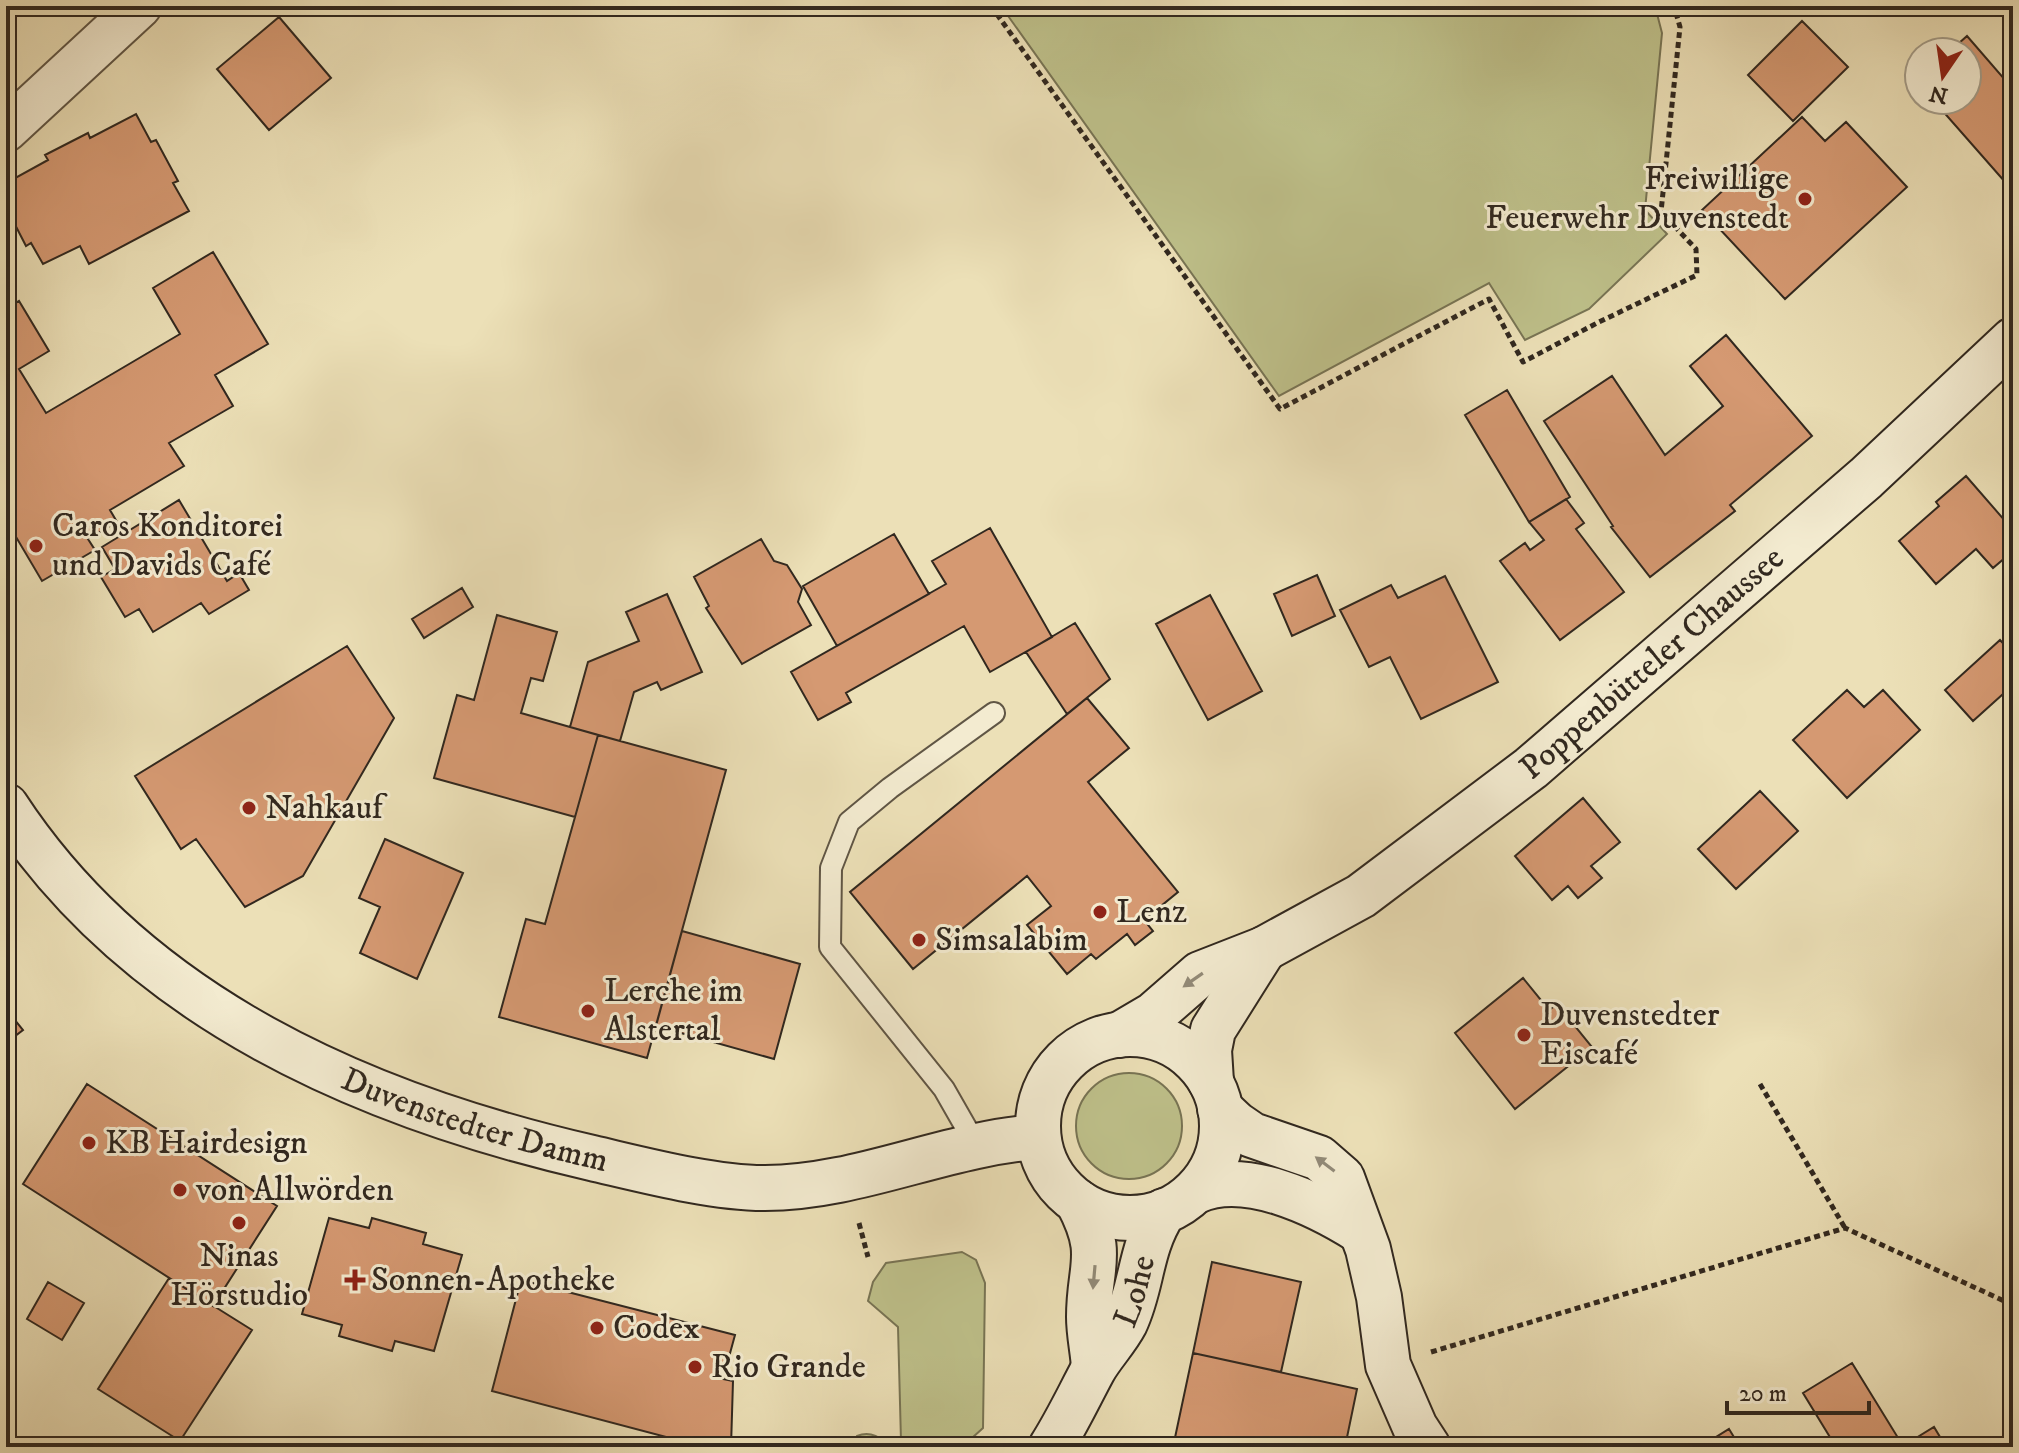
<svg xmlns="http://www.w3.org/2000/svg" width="2019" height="1453" viewBox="0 0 2019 1453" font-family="'IM FELL DW Pica',serif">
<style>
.green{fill:#bec08a;stroke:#787454;stroke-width:2}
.building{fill:#d59972;stroke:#31281f;stroke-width:2}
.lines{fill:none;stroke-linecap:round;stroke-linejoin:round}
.lane-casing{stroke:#605645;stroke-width:24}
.street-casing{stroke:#605645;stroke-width:46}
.secondary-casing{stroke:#31281f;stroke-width:48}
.path{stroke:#31281f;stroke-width:5;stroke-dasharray:6 4;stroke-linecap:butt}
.lane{stroke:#f3ebd0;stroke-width:20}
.street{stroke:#f3ebd0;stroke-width:42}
.secondary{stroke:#f3ebd0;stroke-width:44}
.oneway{fill:#928a78}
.poi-dot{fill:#8f2418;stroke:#f3ebd0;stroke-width:3}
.labels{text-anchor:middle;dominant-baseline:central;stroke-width:6;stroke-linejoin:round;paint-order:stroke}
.poi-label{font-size:34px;fill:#31281f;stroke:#f3ebd0;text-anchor:start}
.street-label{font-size:34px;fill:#31281f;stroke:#f3ebd0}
</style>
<rect width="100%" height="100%" fill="#ece0b7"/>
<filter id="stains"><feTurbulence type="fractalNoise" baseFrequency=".0025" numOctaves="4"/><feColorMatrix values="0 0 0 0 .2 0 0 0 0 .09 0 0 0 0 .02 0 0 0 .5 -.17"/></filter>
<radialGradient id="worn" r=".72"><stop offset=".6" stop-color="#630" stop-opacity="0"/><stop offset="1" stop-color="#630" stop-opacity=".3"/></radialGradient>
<path class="green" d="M 1001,6 L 1655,6 L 1662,33 L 1645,210 L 1667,234 L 1589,309 L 1525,340 L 1489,283 L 1279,396 Z
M1076 1126a53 53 0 1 1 106 0a53 53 0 1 1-106 0Z
M 962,1252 L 976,1260 L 985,1283 L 983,1428 L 962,1447 L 854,1447 L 857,1436 C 871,1430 881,1438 891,1447 L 901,1441 L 898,1327 L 868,1301 L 873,1282 L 886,1263 Z"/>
<path class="building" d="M 279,17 L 331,78 L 269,130 L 217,69 Z
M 1802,21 L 1848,67 L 1793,121 L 1748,75 Z
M 1967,36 L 2013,89 L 2013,191 L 1933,100 L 1967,100 L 1967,52 L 1949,52 Z
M 136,114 L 151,142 L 156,140 L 178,181 L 173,183 L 189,211 L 89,264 L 80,246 L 43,264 L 31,243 L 26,246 L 7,209 L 12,207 L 6,194 L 6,183 L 48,160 L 45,155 L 88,133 L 90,138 Z
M 1802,117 L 1825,141 L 1846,122 L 1907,187 L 1785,299 L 1702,210 Z
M 213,252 L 268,344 L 215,375 L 233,406 L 169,443 L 184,466 L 110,510 L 117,522 L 88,539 L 95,550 L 42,581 L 6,520 L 6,309 L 19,301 L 49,351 L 19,369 L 46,413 L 180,334 L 153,288 Z
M 1726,335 L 1812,436 L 1730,505 L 1735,511 L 1650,577 L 1611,527 L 1613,526 L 1544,421 L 1612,376 L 1665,455 L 1723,406 L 1690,366 Z
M 1507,390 L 1570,497 L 1529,522 L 1465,415 Z
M 1966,476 L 2013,530 L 2013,551 L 1993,568 L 1976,549 L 1936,584 L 1899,541 L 1939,506 L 1936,502 Z
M 1566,499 L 1584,523 L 1576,529 L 1624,592 L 1560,640 L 1500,561 L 1525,543 L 1530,550 L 1544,540 L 1529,522 Z
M 179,500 L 227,581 L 239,573 L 249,590 L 209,614 L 201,603 L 153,632 L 139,609 L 125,617 L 101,577 L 115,569 L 102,547 Z
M 990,528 L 1052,637 L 990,672 L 964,626 L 846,693 L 851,702 L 818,720 L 791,672 L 946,584 L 932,561 Z
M 894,534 L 929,594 L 837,646 L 803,586 Z
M 761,539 L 774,561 L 787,565 L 802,589 L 798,602 L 811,625 L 742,664 L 706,608 L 709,606 L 694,577 Z
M 1317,575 L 1335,616 L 1292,636 L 1274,594 Z
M 1445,576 L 1498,682 L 1421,719 L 1390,657 L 1369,667 L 1340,610 L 1391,585 L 1398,598 Z
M 462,588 L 473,607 L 424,638 L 412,619 Z
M 667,594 L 702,672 L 661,690 L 657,682 L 634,692 L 620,741 L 570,727 L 588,662 L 639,641 L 626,612 Z
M 1210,595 L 1262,691 L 1208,720 L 1156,624 Z
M 497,615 L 557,632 L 543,681 L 531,678 L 521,713 L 598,735 L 575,817 L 434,778 L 457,695 L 474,700 Z
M 1075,623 L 1110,679 L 1067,714 L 1026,652 Z
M 2000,640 L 2013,654 L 2013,685 L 1973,721 L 1945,690 Z
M 347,646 L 394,718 L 303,876 L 245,907 L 196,839 L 181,849 L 135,776 Z
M 1847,690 L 1864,707 L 1883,690 L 1920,730 L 1847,798 L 1793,740 Z
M 1087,698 L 1129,748 L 1088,782 L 1178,892 L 1144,920 L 1153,931 L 1135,945 L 1127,934 L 1096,959 L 1091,954 L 1067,974 L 1027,925 L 1051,906 L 1027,876 L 913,969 L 850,892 Z
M 598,735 L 726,770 L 647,1058 L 499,1017 L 526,919 L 545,924 Z
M 1760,791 L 1798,831 L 1736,889 L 1698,849 Z
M 1583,798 L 1620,842 L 1591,866 L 1602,878 L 1578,898 L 1568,886 L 1552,900 L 1515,856 Z
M 385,839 L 463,873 L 417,979 L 360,953 L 380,907 L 359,898 Z
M 682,931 L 800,964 L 774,1059 L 656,1026 Z
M 1523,978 L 1549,1010 L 1557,1004 L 1592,1047 L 1515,1109 L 1455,1033 Z
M 6,1009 L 23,1030 L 6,1043 Z
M 87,1084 L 277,1206 L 213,1306 L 23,1184 Z
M 329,1218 L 369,1228 L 372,1218 L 426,1233 L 423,1244 L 462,1255 L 434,1351 L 395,1341 L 392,1351 L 339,1336 L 342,1325 L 302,1314 Z
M 1212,1262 L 1301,1282 L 1281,1372 L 1193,1353 Z
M 169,1278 L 252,1330 L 180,1441 L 98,1389 Z
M 521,1280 L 735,1335 L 723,1379 L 733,1381 L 731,1447 L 704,1447 L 492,1391 Z
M 48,1282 L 84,1303 L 62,1340 L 27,1319 Z
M 1193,1353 L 1357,1389 L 1345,1447 L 1173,1447 Z
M 1852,1363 L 1903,1446 L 1934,1427 L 1946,1447 L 1836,1447 L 1803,1393 Z
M 1729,1429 L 1740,1447 L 1700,1447 Z"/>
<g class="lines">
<defs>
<path id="lane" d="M 976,1145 L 944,1089 L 830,947 L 831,868 L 849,822 L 890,788 L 994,713"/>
<path id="street" d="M 6,130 L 140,6"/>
<g id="secondary">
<path id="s1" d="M 6,806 C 138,1008 365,1106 592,1158 C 644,1170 712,1188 765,1188 C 858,1188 946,1143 1038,1137"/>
<circle cx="1130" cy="1126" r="92"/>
<path id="s2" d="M 1119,1035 L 1153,1015 L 1200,974 L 1264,949 L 1361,896 L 1531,768 L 1866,478 L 2013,340"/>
<path d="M 1211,1082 L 1209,1050 L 1213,1030 L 1264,949"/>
<path d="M 1220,1109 L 1236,1124 L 1252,1135 L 1319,1158 L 1342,1178 L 1368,1249 L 1379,1297 L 1388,1365 L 1415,1427 L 1428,1447"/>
<path d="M 1196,1191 C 1246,1169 1317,1204 1360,1231"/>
<path d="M 1078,1202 C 1106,1255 1089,1265 1089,1317 C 1089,1334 1093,1351 1094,1367"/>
<path id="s3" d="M 1051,1447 C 1067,1422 1079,1396 1093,1370 C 1102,1354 1116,1340 1125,1323 C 1143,1285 1139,1250 1164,1211"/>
</g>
</defs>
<use href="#lane" class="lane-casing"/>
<use href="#street" class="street-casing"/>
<use href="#secondary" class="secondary-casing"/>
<path class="path" d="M 991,6 L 1280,409 L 1489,299 L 1523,362 L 1599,322 L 1697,275 L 1696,249 L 1661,212 L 1680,27 L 1674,6
M 1760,1084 L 1845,1228
M 859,1223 L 868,1257
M 1431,1352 L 1845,1228 L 2013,1305"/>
<use href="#lane" class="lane"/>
<use href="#street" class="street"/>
<use href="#secondary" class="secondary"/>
</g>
<defs><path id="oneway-solid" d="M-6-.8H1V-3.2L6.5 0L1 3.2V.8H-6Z" transform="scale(2)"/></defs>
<g class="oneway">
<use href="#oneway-solid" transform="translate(1193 980) rotate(145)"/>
<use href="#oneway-solid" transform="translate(1325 1164) rotate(-143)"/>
<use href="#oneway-solid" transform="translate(1094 1277) rotate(95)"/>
</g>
<g class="poi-dot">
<circle cx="1805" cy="199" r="8"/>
<circle cx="36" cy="546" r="8"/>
<circle cx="249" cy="808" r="8"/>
<circle cx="1100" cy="912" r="8"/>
<circle cx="919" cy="940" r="8"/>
<circle cx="588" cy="1011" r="8"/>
<circle cx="1524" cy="1035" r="8"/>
<circle cx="89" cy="1143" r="8"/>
<circle cx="180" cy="1190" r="8"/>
<circle cx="239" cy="1223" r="8"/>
<path d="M351 1268h8v8h8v8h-8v8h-8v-8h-8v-8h8z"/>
<circle cx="597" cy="1328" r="8"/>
<circle cx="695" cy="1367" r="8"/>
</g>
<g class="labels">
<g class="poi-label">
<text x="1789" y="179" text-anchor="end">Freiwillige<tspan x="1789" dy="39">Feuerwehr Duvenstedt</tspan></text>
<text x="52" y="526">Caros Konditorei<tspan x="52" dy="39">und Davids Café</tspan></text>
<text x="265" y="808">Nahkauf</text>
<text x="1116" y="912">Lenz</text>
<text x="935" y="940">Simsalabim</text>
<text x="604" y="991">Lerche im<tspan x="604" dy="39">Alstertal</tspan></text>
<text x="1540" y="1015">Duvenstedter<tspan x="1540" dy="39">Eiscafé</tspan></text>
<text x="105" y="1143">KB Hairdesign</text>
<text x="196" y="1190">von Allwörden</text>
<text x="239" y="1256" text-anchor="middle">Ninas<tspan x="239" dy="39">Hörstudio</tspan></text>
<text x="371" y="1280">Sonnen-Apotheke</text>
<text x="613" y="1328">Codex</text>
<text x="711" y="1367">Rio Grande</text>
</g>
<g class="street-label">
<text stroke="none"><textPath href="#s2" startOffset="654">Poppenbütteler Chaussee</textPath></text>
<text stroke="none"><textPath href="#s1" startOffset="578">Duvenstedter Damm</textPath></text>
<text stroke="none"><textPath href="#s3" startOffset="178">Lohe</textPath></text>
</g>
</g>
<rect width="2019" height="1453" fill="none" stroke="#ece0b7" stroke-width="32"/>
<rect x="8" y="8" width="2003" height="1437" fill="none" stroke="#31281f" stroke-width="4"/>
<rect x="16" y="16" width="1987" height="1421" fill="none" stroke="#31281f" stroke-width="2"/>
<g transform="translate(1943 76) rotate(193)"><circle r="38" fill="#f3ebd0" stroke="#a59d89" stroke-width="2"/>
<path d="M0-6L14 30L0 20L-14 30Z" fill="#8f2418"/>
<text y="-12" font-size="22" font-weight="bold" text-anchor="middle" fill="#31281f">N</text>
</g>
<path d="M1727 1401v12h142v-12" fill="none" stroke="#31281f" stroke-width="4"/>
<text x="1739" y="1401" font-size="24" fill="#31281f" stroke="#f3ebd0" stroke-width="6" paint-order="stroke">20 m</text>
<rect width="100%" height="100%" filter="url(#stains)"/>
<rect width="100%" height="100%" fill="url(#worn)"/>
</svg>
